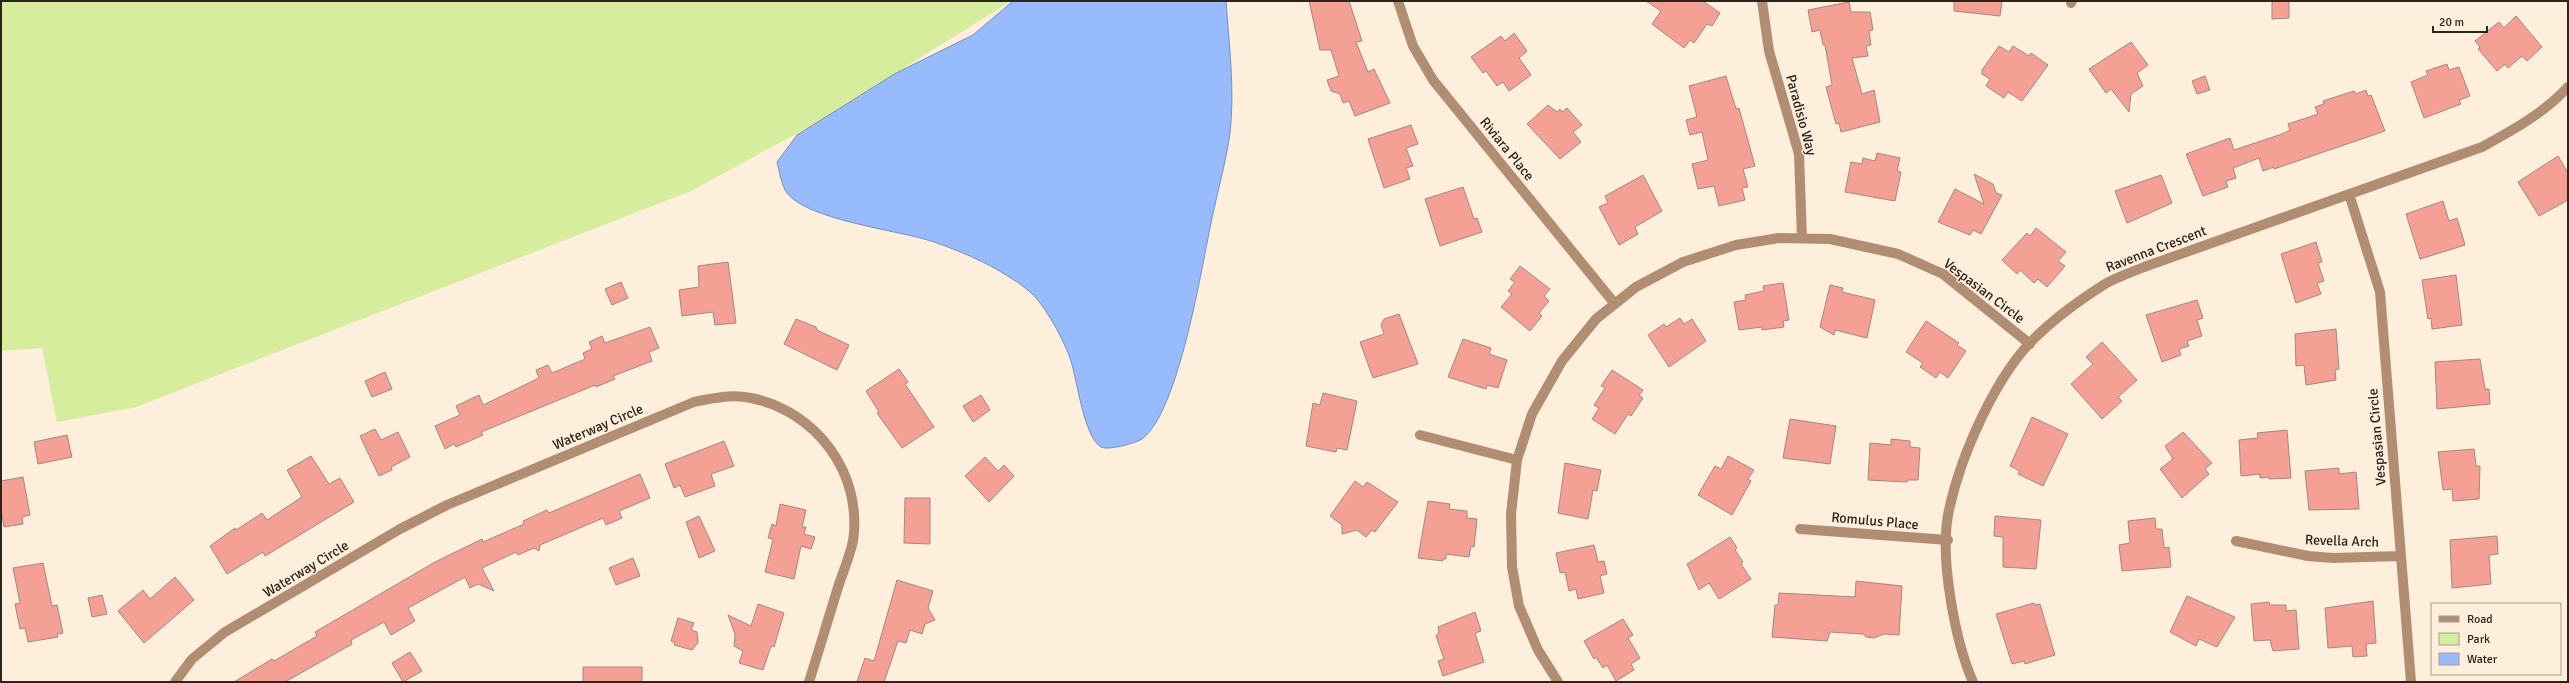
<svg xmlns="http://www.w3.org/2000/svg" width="2569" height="683" viewBox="0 0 2569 683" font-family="Signika,sans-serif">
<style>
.green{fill:#d5ed9d}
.water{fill:#98bbfe;stroke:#788eba}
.building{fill:#f4a094;stroke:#a68783}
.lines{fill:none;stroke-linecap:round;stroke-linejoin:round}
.minor{stroke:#b18e72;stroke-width:10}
.labels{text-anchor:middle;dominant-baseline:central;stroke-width:3;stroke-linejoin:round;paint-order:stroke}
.street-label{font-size:14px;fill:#2c251c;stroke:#feeedc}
</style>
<rect width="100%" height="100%" fill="#feeedc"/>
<path class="green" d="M 1,1 L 1011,1 L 814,124 L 691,191 L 136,407 L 57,422 L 42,348 L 1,351 Z"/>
<path class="water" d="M 1013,1 L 1226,1 C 1229,45 1235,90 1230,133 C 1226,161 1218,190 1212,218 C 1202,265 1179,412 1142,439 C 1136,443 1107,451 1101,447 C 1084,437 1077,380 1071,361 C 1065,342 1044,303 1029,291 C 1002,269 966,253 934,242 C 900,230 802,220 785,190 C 781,182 779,170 777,162 L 797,135 L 896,73 L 973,35 Z"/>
<path class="building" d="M 1309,1 L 1349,1 L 1362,41 L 1356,42 L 1368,72 L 1374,69 L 1390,103 L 1355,116 L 1349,101 L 1343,103 L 1340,94 L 1331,91 L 1327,80 L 1339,76 L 1331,50 L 1320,50 Z
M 1646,1 L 1703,1 L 1720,13 L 1712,26 L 1707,24 L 1694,43 L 1690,40 L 1684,48 L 1652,24 L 1661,11 Z
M 1954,1 L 2002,1 L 2000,16 L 1954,11 Z
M 2272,1 L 2289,1 L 2289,18 L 2272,19 Z
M 1849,2 L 1851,12 L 1870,12 L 1873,30 L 1869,31 L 1871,45 L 1866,46 L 1868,56 L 1852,58 L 1862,94 L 1874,90 L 1880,122 L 1841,132 L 1839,123 L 1836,124 L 1826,87 L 1832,85 L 1825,45 L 1823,45 L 1820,30 L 1812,32 L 1808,10 Z
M 2516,16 L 2542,47 L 2527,61 L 2522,56 L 2508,68 L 2505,64 L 2497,71 L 2478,49 L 2480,47 L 2475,41 L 2499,22 L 2504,28 Z
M 1514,33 L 1527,51 L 1519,58 L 1531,75 L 1509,91 L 1503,82 L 1497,86 L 1486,71 L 1483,73 L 1471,57 L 1501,36 L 1505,41 Z
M 2131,42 L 2148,65 L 2137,73 L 2143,86 L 2131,94 L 2129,112 L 2111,89 L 2106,93 L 2089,69 Z
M 1999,46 L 2009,52 L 2013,46 L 2029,56 L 2031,53 L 2048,65 L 2022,101 L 2008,92 L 2004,98 L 1986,86 L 1990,79 L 1982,74 L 1982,70 Z
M 2447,64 L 2449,70 L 2459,67 L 2470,96 L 2459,100 L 2461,104 L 2424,118 L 2411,82 L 2428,75 L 2426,71 Z
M 1726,76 L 1736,109 L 1739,108 L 1755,166 L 1743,169 L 1748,187 L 1742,188 L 1745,200 L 1719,206 L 1714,186 L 1698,189 L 1692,164 L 1708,160 L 1702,132 L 1690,135 L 1686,120 L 1697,117 L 1689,86 Z
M 2205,76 L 2210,90 L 2197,94 L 2192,81 Z
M 2366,90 L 2368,96 L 2371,95 L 2385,131 L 2274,169 L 2274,167 L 2263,171 L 2259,158 L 2233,168 L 2236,178 L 2226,181 L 2228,187 L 2203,196 L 2186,154 L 2230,138 L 2234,150 L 2282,134 L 2290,130 L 2288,124 L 2318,114 L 2315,107 L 2324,104 L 2323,101 L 2354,91 L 2356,94 Z
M 1548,105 L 1557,112 L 1560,109 L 1562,112 L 1567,108 L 1582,125 L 1573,132 L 1581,142 L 1560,159 L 1527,124 Z
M 1411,125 L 1418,144 L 1406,148 L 1413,166 L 1406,168 L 1410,179 L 1384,188 L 1368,139 Z
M 1877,153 L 1900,158 L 1897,171 L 1901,172 L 1895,201 L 1845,192 L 1851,162 L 1862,164 L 1863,158 L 1875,161 Z
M 2558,156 L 2568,173 L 2568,200 L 2539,216 L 2518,182 Z
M 1974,174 L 1993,184 L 1996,193 L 2002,195 L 1981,234 L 1973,230 L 1970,235 L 1938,222 L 1955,189 L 1984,204 Z
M 1643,175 L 1662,211 L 1635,227 L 1638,234 L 1619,245 L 1599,207 L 1608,203 L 1605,196 Z
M 2161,175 L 2172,203 L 2127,223 L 2115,191 Z
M 1463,187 L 1474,219 L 1477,218 L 1482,232 L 1440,246 L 1425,199 Z
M 2443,201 L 2449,221 L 2457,218 L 2465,245 L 2420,259 L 2406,214 Z
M 2036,228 L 2066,252 L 2058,261 L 2065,266 L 2047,287 L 2038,279 L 2034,283 L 2020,270 L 2017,274 L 2002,260 L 2027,233 L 2030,236 Z
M 2316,242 L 2322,262 L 2318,263 L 2324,281 L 2317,283 L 2321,294 L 2296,303 L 2281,254 Z
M 728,262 L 736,323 L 715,325 L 713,312 L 682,316 L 679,290 L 699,287 L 698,266 Z
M 1520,266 L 1550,289 L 1544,296 L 1549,301 L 1539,313 L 1542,316 L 1530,331 L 1501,307 L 1512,294 L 1508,291 L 1515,282 L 1510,279 Z
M 2456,275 L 2462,325 L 2432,329 L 2431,318 L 2428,319 L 2422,280 Z
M 621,282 L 628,298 L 612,305 L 605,289 Z
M 1783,283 L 1789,320 L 1783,321 L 1784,327 L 1762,330 L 1762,327 L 1739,330 L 1734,302 L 1746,300 L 1745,295 L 1764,291 L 1763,286 Z
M 1830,285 L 1843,288 L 1842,292 L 1875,300 L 1867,338 L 1835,330 L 1834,335 L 1820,327 Z
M 2197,300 L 2203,318 L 2197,320 L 2202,336 L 2187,341 L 2189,346 L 2179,349 L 2181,355 L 2162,362 L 2146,315 Z
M 1399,314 L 1418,364 L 1373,378 L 1360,342 L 1384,334 L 1381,325 L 1384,319 Z
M 1680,318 L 1684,324 L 1692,319 L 1706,341 L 1669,367 L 1648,335 L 1664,324 L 1666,327 Z
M 796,319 L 816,327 L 817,330 L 849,345 L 837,370 L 784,344 Z
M 1926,321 L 1959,343 L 1957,345 L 1966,351 L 1948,378 L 1940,372 L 1936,378 L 1920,367 L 1923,363 L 1906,352 Z
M 650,327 L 659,348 L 649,352 L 652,361 L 613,376 L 615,379 L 596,387 L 595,385 L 481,432 L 483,435 L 456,447 L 454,444 L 445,449 L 435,426 L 460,415 L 456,406 L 479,395 L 483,405 L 539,378 L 536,370 L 548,365 L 552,373 L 585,359 L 583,353 L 592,349 L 589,342 L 602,336 L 605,343 Z
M 2336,329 L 2339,369 L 2335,370 L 2336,380 L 2306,385 L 2304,365 L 2296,366 L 2295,334 Z
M 1463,339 L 1491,348 L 1489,354 L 1507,360 L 1498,388 L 1487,385 L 1486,389 L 1448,377 Z
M 2102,342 L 2137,380 L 2118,397 L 2122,401 L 2102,419 L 2071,384 L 2093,364 L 2086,357 Z
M 2480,359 L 2485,389 L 2489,389 L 2490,404 L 2437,409 L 2435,362 Z
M 899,369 L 908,382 L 905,384 L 934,427 L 902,448 L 877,413 L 879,412 L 866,391 Z
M 1612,370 L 1643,390 L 1639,395 L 1643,398 L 1631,416 L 1628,414 L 1615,434 L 1592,419 L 1599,408 L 1594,405 L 1605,388 L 1601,386 Z
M 385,372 L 392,389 L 372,397 L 365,381 Z
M 1323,393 L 1357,401 L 1347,450 L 1337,448 L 1336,452 L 1306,446 L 1313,403 L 1320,405 Z
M 981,395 L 990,410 L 973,422 L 963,406 Z
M 2032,417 L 2068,434 L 2043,486 L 2018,474 L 2020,471 L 2010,466 Z
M 1790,419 L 1836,426 L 1830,464 L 1783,458 Z
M 375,429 L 381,440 L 398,432 L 410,457 L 391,467 L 392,470 L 379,476 L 360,436 Z
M 2287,430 L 2291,478 L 2269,479 L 2269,477 L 2260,478 L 2260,474 L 2241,476 L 2239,440 L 2258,438 L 2257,433 Z
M 2183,432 L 2212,463 L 2205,469 L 2209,474 L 2182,498 L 2160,469 L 2173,459 L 2165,446 Z
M 67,435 L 72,457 L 38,464 L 34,442 Z
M 1891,439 L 1910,441 L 1910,447 L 1920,448 L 1918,480 L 1908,480 L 1907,482 L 1868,480 L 1870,443 L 1891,445 Z
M 724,441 L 734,466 L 711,474 L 715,486 L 685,497 L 680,485 L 674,488 L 665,464 Z
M 2474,449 L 2476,466 L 2480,466 L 2479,499 L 2453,501 L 2452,489 L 2443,490 L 2438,452 Z
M 311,456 L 329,484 L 340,478 L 354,502 L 265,556 L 263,552 L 227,574 L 210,546 L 235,528 L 236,530 L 262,513 L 267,520 L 302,497 L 287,470 Z
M 1728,456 L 1754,470 L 1748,479 L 1751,481 L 1732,515 L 1698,495 L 1715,466 L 1721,469 Z
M 985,457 L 998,471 L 1004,465 L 1014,476 L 989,502 L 965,476 Z
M 1565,463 L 1601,470 L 1597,491 L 1593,490 L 1588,519 L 1558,513 Z
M 2339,468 L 2339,474 L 2356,472 L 2359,509 L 2309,510 L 2305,471 Z
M 640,474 L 650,498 L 619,511 L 622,518 L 606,525 L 603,518 L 540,545 L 539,551 L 534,548 L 518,555 L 516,552 L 482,568 L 494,591 L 478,584 L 470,588 L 465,577 L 408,608 L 415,621 L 391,635 L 384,622 L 351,640 L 352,644 L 285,682 L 234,682 L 272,659 L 274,661 L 317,636 L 315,632 L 435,562 L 482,539 L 483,542 L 524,524 L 523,521 L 547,510 L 549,513 Z
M 23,477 L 30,515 L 22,517 L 23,524 L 4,527 L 1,509 L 1,481 Z
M 1355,481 L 1363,487 L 1367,482 L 1398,502 L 1375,532 L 1372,530 L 1366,537 L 1357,530 L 1342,534 L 1342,525 L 1330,516 Z
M 905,498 L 930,498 L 930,544 L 904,543 Z
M 1428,501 L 1450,504 L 1449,509 L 1467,511 L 1467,518 L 1477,519 L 1474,547 L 1471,546 L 1469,557 L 1446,554 L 1446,559 L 1443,559 L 1443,561 L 1418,558 Z
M 780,504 L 806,510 L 802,527 L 806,527 L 804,534 L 815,537 L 811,549 L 801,546 L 794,579 L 765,572 L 773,539 L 768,538 L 772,524 L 776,526 Z
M 699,516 L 715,551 L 699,558 L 686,522 Z
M 1995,516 L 2041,520 L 2036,569 L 2003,567 L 2003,537 L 1994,536 Z
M 2155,518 L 2156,529 L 2162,529 L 2164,548 L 2169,547 L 2171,567 L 2122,571 L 2119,545 L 2130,543 L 2128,521 Z
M 2497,536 L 2498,554 L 2489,555 L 2491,584 L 2452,588 L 2450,540 Z
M 1730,537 L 1737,548 L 1735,550 L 1743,562 L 1741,564 L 1751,579 L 1719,599 L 1709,583 L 1699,590 L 1687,564 Z
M 1594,545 L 1598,562 L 1604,561 L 1607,574 L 1600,576 L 1604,593 L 1578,599 L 1576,589 L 1569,591 L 1565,572 L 1560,573 L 1556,553 Z
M 633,558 L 640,576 L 616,585 L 609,568 Z
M 43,563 L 52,606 L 57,605 L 63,633 L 57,634 L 58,637 L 28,642 L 25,628 L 20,629 L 15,604 L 20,603 L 13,568 Z
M 175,577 L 194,600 L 144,643 L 118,611 L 143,590 L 150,599 Z
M 897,580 L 933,591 L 928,608 L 935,620 L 925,624 L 922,634 L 910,630 L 906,643 L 898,641 L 884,682 L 857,682 L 865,658 L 874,661 Z
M 1856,581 L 1902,586 L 1899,635 L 1884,634 L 1874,638 L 1866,637 L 1863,634 L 1830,632 L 1827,641 L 1772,637 L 1775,605 L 1778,605 L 1779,593 L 1855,597 Z
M 102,595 L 107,614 L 92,617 L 88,598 Z
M 2187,596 L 2235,617 L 2217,647 L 2199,639 L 2196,646 L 2170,632 Z
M 2373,601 L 2376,643 L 2366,644 L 2367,656 L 2353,657 L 2352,646 L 2328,648 L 2325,608 Z
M 2269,602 L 2270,605 L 2286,605 L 2286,611 L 2296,610 L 2299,649 L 2273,651 L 2270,640 L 2254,641 L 2251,604 Z
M 2034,603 L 2035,605 L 2040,604 L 2055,655 L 2025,664 L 2024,661 L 2012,664 L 1996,614 Z
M 758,604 L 784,613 L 774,647 L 771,646 L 763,670 L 739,663 L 743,651 L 734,646 L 735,634 L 728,615 L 751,626 Z
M 1475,612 L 1481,631 L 1475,633 L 1484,662 L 1443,676 L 1438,661 L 1444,659 L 1436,636 L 1439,632 L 1438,627 Z
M 678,618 L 694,623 L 691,630 L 697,632 L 698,643 L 692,650 L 674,645 L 675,643 L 671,641 Z
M 1623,619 L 1633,635 L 1628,638 L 1640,658 L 1631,664 L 1634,670 L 1616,681 L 1607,665 L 1603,668 L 1596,657 L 1594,659 L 1584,641 Z
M 410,652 L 422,671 L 403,682 L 392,663 Z
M 583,667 L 642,667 L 642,682 L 583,682 Z"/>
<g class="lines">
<path class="minor" d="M 1398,1 L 1413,46 L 1433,80 L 1615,304
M 1762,1 L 1769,51 L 1799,154 L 1802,238
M 2071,3 L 2072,1
M 2349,194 L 2380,292 L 2411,682
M 1420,435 L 1517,460
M 1800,529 L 1948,540
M 2236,541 L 2308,556 L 2333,558 L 2401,556
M 175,682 L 192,659 L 225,632 L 400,529 L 447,505 L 694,402 C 713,398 731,394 751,398 C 816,411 863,473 853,541 C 850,555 844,570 839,584 C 829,617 819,649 809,682
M 1558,682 L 1538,650 L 1519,606 L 1512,567 L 1511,514 L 1517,460 L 1532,414 L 1562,361 L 1596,319 L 1636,287 L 1683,262 L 1736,245 L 1779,238 L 1830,239 L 1898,254 L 1943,274 L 2030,344
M 1973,682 C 1955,641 1940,560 1948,515 C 1959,459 1996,372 2040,333 C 2059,315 2083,298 2105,284 C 2117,277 2132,272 2144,267 L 2482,147 C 2513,130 2544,113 2568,87"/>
</g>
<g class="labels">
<g class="street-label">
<text transform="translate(1801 115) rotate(75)">Paradisio Way</text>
<text transform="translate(1507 149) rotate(51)">Riviara Place</text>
<text transform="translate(2156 249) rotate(-21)">Ravenna Crescent</text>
<text transform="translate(1984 291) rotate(37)">Vespasian Circle</text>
<text transform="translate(598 427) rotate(-23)">Waterway Circle</text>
<text transform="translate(2377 437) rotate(-95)">Vespasian Circle</text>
<text transform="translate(1875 521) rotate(5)">Romulus Place</text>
<text transform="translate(2342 541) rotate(2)">Revella Arch</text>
<text transform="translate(306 569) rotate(-31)">Waterway Circle</text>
</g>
</g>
<rect width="2569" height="683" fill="none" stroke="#2c251c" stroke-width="4"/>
<rect x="2431" y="603" width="130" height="72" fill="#feeedc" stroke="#aa9e8f"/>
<rect x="2439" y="616" width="20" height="6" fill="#b18e72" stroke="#aa9e8f"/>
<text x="2467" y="623" font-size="12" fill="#2c251c">Road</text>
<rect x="2439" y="633" width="20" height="12" fill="#d5ed9d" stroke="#aa9e8f"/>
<text x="2467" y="643" font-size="12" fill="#2c251c">Park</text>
<rect x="2439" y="653" width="20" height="12" fill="#98bbfe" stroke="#aa9e8f"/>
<text x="2467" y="663" font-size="12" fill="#2c251c">Water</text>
<path d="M2433 26v6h54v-6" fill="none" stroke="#2c251c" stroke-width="2"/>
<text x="2439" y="26" font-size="12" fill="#2c251c" stroke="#feeedc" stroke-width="3" paint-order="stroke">20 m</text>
</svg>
